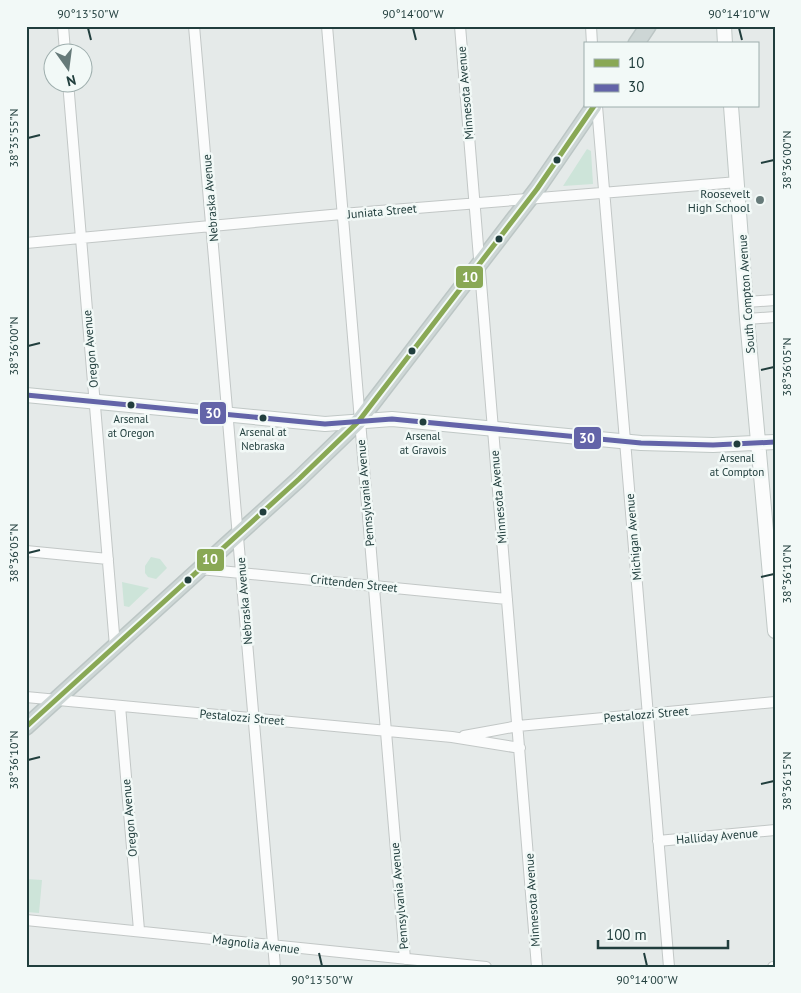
<svg xmlns="http://www.w3.org/2000/svg" width="801" height="993" viewBox="0 0 801 993" font-family="'PT Sans',sans-serif">
<style>
.green{fill:#cde4d9}
.lines{fill:none;stroke-linecap:round;stroke-linejoin:round}
.street-casing{stroke:#c2c7c6;stroke-width:12}
.secondary-casing{stroke:#c0c8c6;stroke-width:16}
.primary-casing{stroke:#bcc6c5;stroke-width:18}
.street{stroke:#fbfcfc;stroke-width:10}
.secondary{stroke:#fbfcfc;stroke-width:14}
.primary{stroke:#cdd6d5;stroke-width:15}
.bus-1-casing{stroke:#f2f9f7;stroke-width:9}
.bus-2-casing{stroke:#f2f9f7;stroke-width:9}
.bus-1{stroke:#89a855;stroke-width:5}
.bus-2{stroke:#6364a8;stroke-width:5}
.ticks{fill:none;stroke:#213e3d;stroke-width:2}
.bus-dot{fill:#213e3d;stroke:#f2f9f7;stroke-width:2}
.poi-dot{fill:#667a79;stroke:#f2f9f7;stroke-width:2}
.labels{text-anchor:middle;dominant-baseline:central;stroke-width:5;stroke-linejoin:round;paint-order:stroke}
.bus-label{font-size:11px;fill:#213e3d;stroke:#f2f9f7}
.street-label{font-size:12px;fill:#213e3d;stroke:#f2f9f7}
.poi-label{font-size:12px;fill:#213e3d;stroke:#f2f9f7;text-anchor:end}
.line-badge{stroke:#f2f9f7;stroke-width:2}
.badge-label{font-size:14px;text-anchor:middle;font-weight:bold;fill:#fff}
.neatline{fill:none;stroke:#213e3d;stroke-width:2}
.ticks-label{font-size:12px;text-anchor:middle;fill:#213e3d}
</style>
<rect width="100%" height="100%" fill="#e5eae9"/>
<path class="green" d="M 587,149 L 591,151 L 593,184 L 563,186 Z
M 151,557 L 160,559 L 167,568 L 156,579 L 148,577 L 145,573 L 145,566 Z
M 122,582 L 149,588 L 129,607 L 124,606 Z
M 26,879 L 42,880 L 39,913 L 26,912 Z"/>
<g class="lines">
<defs>
<path id="street" d="M 63,26 L 65,52
M 194,26 L 275,967
M 327,26 L 405,959
M 460,26 L 537,967
M 591,26 L 592,44
M 68,82 L 115,646
M 597,106 L 669,967
M 26,243 L 342,214 L 738,182
M 746,302 L 775,300
M 747,319 L 775,317
M 26,551 L 108,559
M 200,569 L 507,599
M 26,697 L 452,737 L 520,748
M 120,706 L 139,930
M 464,736 L 518,726 L 775,702
M 658,841 L 775,830
M 26,920 L 486,967
M 773,967 L 775,967"/>
<path id="secondary" d="M 724,26 L 725,44
M 731,106 L 747,319 L 775,631
M 26,395 L 325,424 L 392,419 L 641,443 L 713,445 L 775,442"/>
<path id="primary" d="M 636,44 L 648,26
M 26,727 L 299,479 L 358,422 L 537,189 L 594,106"/>
</defs>
<use href="#street" class="street-casing"/>
<use href="#secondary" class="secondary-casing"/>
<use href="#primary" class="primary-casing"/>
<use href="#street" class="street"/>
<use href="#secondary" class="secondary"/>
<use href="#primary" class="primary"/>
<defs>
<path id="bus-1" d="M 26,727 L 299,479 L 358,422 L 537,189 L 594,106"/>
<path id="bus-2" d="M 26,395 L 325,424 L 392,419 L 641,443 L 713,445 L 775,442"/>
</defs>
<use href="#bus-1" class="bus-1-casing"/>
<use href="#bus-2" class="bus-2-casing"/>
<use href="#bus-1" class="bus-1"/>
<use href="#bus-2" class="bus-2"/>
</g>
<path class="ticks" d="M 88,28 L 91,40M 413,28 L 416,40M 739,28 L 742,40M 28,138 L 40,135M 761,163 L 774,160M 28,346 L 40,343M 761,370 L 774,367M 28,553 L 40,550M 761,577 L 774,574M 28,760 L 40,757M 761,784 L 774,781M 319,953 L 322,966M 644,953 L 647,966"/>
<g class="bus-dot">
<circle cx="557" cy="160" r="4.5"/>
<circle cx="499" cy="239" r="4.5"/>
<circle cx="412" cy="351" r="4.5"/>
<circle cx="131" cy="405" r="4.5"/>
<circle cx="263" cy="418" r="4.5"/>
<circle cx="423" cy="422" r="4.5"/>
<circle cx="737" cy="444" r="4.5"/>
<circle cx="263" cy="512" r="4.5"/>
<circle cx="188" cy="580" r="4.5"/>
</g>
<circle class="poi-dot" cx="760" cy="200" r="5"/>
<g class="labels">
<g class="bus-label">
<text x="131" y="419">Arsenal<tspan x="131" dy="14">at Oregon</tspan></text>
<text x="263" y="432">Arsenal at<tspan x="263" dy="14">Nebraska</tspan></text>
<text x="423" y="436">Arsenal<tspan x="423" dy="14">at Gravois</tspan></text>
<text x="737" y="458">Arsenal<tspan x="737" dy="14">at Compton</tspan></text>
</g>
<g class="street-label">
<text transform="translate(465 93) rotate(-95)">Minnesota Avenue</text>
<text transform="translate(210 198) rotate(-95)">Nebraska Avenue</text>
<text transform="translate(382 211) rotate(-5)">Juniata Street</text>
<text transform="translate(746 294) rotate(-94)">South Compton Avenue</text>
<text transform="translate(90 349) rotate(-95)">Oregon Avenue</text>
<text transform="translate(365 493) rotate(-95)">Pennsylvania Avenue</text>
<text transform="translate(498 497) rotate(-95)">Minnesota Avenue</text>
<text transform="translate(633 537) rotate(-95)">Michigan Avenue</text>
<text transform="translate(354 583) rotate(6)">Crittenden Street</text>
<text transform="translate(244 601) rotate(-95)">Nebraska Avenue</text>
<text transform="translate(646 714) rotate(-5)">Pestalozzi Street</text>
<text transform="translate(242 717) rotate(5)">Pestalozzi Street</text>
<text transform="translate(129 818) rotate(-95)">Oregon Avenue</text>
<text transform="translate(717 836) rotate(-5)">Halliday Avenue</text>
<text transform="translate(399 896) rotate(-95)">Pennsylvania Avenue</text>
<text transform="translate(532 900) rotate(-94)">Minnesota Avenue</text>
<text transform="translate(256 944) rotate(7)">Magnolia Avenue</text>
</g>
<g class="poi-label">
<text x="750" y="193">Roosevelt<tspan x="750" dy="14">High School</tspan></text>
</g>
</g>
<g class="line-badge">
<rect x="455" y="265" width="29" height="24" rx="5" fill="#89a855"/>
<rect x="199" y="401" width="28" height="24" rx="5" fill="#6364a8"/>
<rect x="573" y="426" width="29" height="24" rx="5" fill="#6364a8"/>
<rect x="196" y="548" width="29" height="24" rx="5" fill="#89a855"/>
</g>
<g class="badge-label">
<text x="470" y="282">10</text>
<text x="213" y="418">30</text>
<text x="587" y="443">30</text>
<text x="210" y="564">10</text>
</g>
<rect width="801" height="993" fill="none" stroke="#f2f9f7" stroke-width="55"/>
<rect x="584" y="42" width="175" height="65" fill="#f2f9f7" stroke="#9eaead"/>
<rect x="594" y="59" width="25" height="8" fill="#89a855" stroke="#9eaead"/>
<text x="628" y="68" font-size="15" fill="#213e3d">10</text>
<rect x="594" y="84" width="25" height="8" fill="#6364a8" stroke="#9eaead"/>
<text x="628" y="92" font-size="15" fill="#213e3d">30</text>
<g transform="translate(68 68) rotate(166)"><circle r="24" fill="#f2f9f7" stroke="#9eaead"/>
<path d="M0-4L9 19L0 12L-9 19Z" fill="#667a79"/>
<text y="-8" font-size="14" font-weight="bold" text-anchor="middle" fill="#213e3d">N</text>
</g>
<path d="M598 940v8h130v-8" fill="none" stroke="#213e3d" stroke-width="2.5"/>
<text x="606" y="940" font-size="15" fill="#213e3d" stroke="#f2f9f7" stroke-width="4" paint-order="stroke">100 m</text>
<rect x="28" y="28" width="746" height="938" class="neatline"/>
<g class="ticks-label">
<text x="88" y="18">90°13'50"W</text>
<text x="413" y="18">90°14'00"W</text>
<text x="739" y="18">90°14'10"W</text>
<text transform="translate(14 138) rotate(-90)" y="4">38°35'55"N</text>
<text transform="translate(787 160) rotate(-90)" y="4">38°36'00"N</text>
<text transform="translate(14 346) rotate(-90)" y="4">38°36'00"N</text>
<text transform="translate(787 367) rotate(-90)" y="4">38°36'05"N</text>
<text transform="translate(14 553) rotate(-90)" y="4">38°36'05"N</text>
<text transform="translate(787 574) rotate(-90)" y="4">38°36'10"N</text>
<text transform="translate(14 760) rotate(-90)" y="4">38°36'10"N</text>
<text transform="translate(787 781) rotate(-90)" y="4">38°36'15"N</text>
<text x="322" y="984">90°13'50"W</text>
<text x="647" y="984">90°14'00"W</text>
</g>
</svg>
